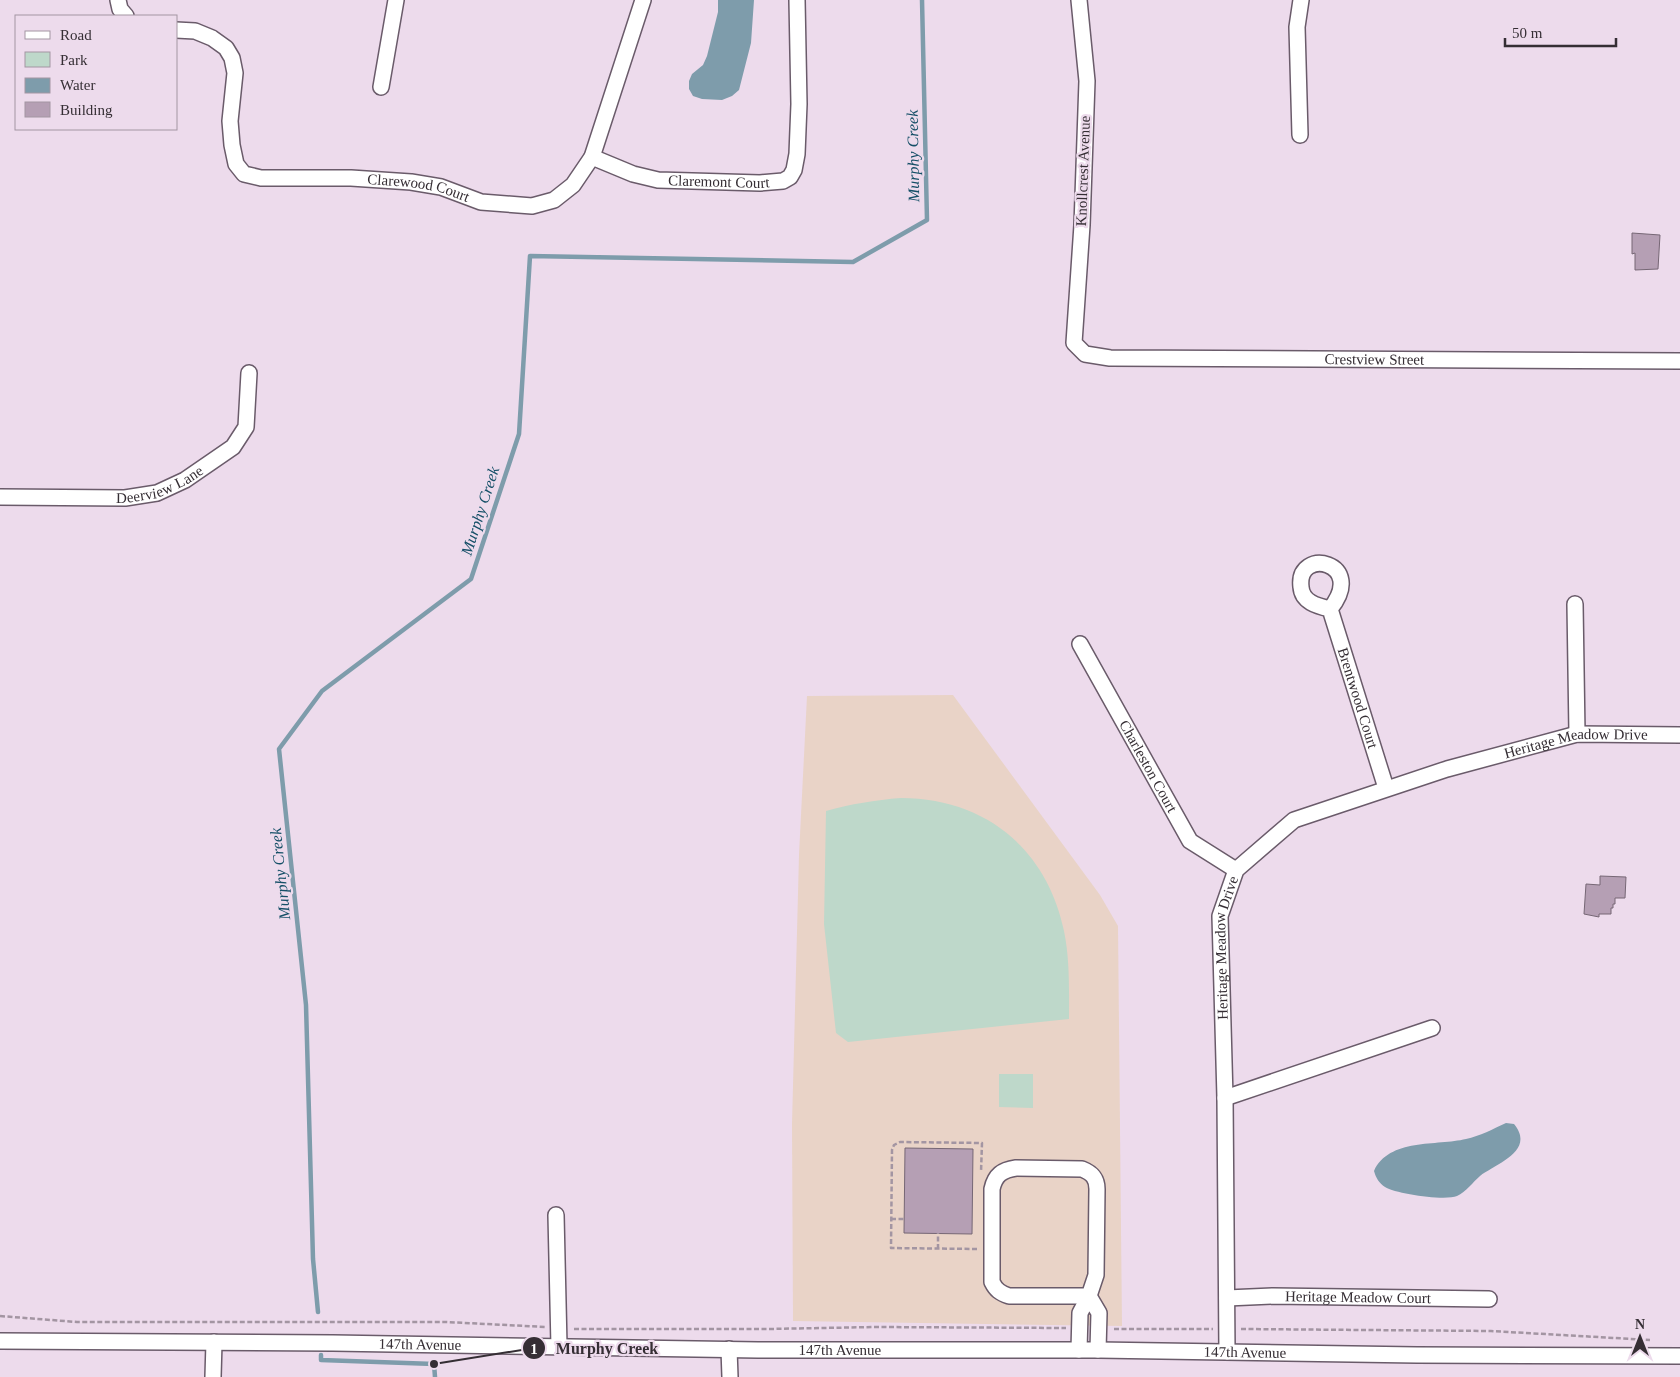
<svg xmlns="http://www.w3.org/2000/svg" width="1680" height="1377" viewBox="0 0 1680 1377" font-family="Georgia,serif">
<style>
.education{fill:#e9d3c7}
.green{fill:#bed8ca}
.water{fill:#7e9cab}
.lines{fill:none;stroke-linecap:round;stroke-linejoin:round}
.stream{stroke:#7e9cab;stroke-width:4.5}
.building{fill:#b59fb4;stroke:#766775}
.minor-casing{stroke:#6a5b6a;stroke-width:18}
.path{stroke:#a395a2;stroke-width:2.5;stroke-dasharray:5 2.5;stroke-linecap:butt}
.minor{stroke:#fff;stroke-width:15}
.labels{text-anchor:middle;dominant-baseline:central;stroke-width:4.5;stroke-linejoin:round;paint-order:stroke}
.street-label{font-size:15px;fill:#352e34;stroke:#eddbec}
.water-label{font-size:16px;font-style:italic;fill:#154f67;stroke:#eddbec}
.leader{fill:none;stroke:#352e34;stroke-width:2}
.callout-dot{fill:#352e34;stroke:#eddbec;stroke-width:2}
.mark-label{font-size:15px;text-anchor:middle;font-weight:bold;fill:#fff}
.callout-label{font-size:16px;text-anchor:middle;font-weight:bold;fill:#352e34;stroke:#eddbec;stroke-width:4.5;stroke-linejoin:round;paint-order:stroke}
</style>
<rect width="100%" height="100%" fill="#eddbec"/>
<path class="education" d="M 953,695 L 1100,895 L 1118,926 L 1122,1326 L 793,1321 L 792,1124 L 799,855 L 807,696 Z"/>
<path class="green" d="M 901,798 C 985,798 1047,849 1064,931 C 1070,960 1069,990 1069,1019 L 848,1042 L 836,1033 L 824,924 L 826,811 C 851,804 875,800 901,798 Z
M 999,1074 L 1033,1074 L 1033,1108 L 999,1107 Z"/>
<path class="water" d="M 718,0 L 754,0 L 751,43 L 739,90 L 732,96 L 722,100 L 702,99 L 693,96 L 689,89 L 689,81 L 692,74 L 703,65 L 707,56 L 718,12 Z
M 1506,1123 L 1514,1124 C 1536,1151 1496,1164 1480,1176 C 1473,1182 1466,1192 1457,1196 C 1445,1201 1396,1194 1385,1187 C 1379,1183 1376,1178 1374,1171 C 1389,1138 1437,1146 1466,1139 C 1480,1136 1493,1129 1506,1123 Z"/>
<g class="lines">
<path class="stream" d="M 318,1312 L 313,1259 L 306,1005 L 279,749 L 322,691 L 471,579 L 519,434 L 530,256 L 853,262 L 927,220 L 922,0
M 321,1355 L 321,1360 L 434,1364 L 435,1377"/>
</g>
<path class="building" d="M 1632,233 L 1660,235 L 1658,269 L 1635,270 L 1635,253 L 1632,254 Z
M 1600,876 L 1626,877 L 1625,898 L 1615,898 L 1615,904 L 1613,904 L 1613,908 L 1611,908 L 1611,914 L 1599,914 L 1599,917 L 1584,914 L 1586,884 L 1600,885 Z
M 905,1148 L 973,1149 L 972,1234 L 904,1233 Z"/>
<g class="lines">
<defs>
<g id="minor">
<path d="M 118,0 L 120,9 L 126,16"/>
<path id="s1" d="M 1079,0 L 1087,81 L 1082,225 L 1074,343 L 1085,354 L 1110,358 L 1680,361"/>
<path id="s2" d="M 176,30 L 195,31 L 212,38 L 226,48 L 232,58 L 235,73 L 230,121 L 232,145 L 236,164 L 244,174 L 261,178 L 351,178 L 411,182 L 441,187 L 481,202 L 532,206 L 554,200 L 573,185 L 592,157 L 643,0"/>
<path d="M 381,87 L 396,0"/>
<path d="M 1300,135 L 1297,27 L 1301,0"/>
<path id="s3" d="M 592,157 L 633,174 L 658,180 L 760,183 L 783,181 L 790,177 L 794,170 L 797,154 L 799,104 L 797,0"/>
<path id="s4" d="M 0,497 L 125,498 L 157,493 L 185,480 L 233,447 L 246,427 L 249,373"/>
<path d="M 1575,604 L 1577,734"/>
<path id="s5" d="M 1330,609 C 1368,562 1296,546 1301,587 C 1302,602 1317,606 1330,609 L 1386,788"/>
<path id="s6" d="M 1080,644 L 1190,841 L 1236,870"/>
<path d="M 1225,1098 L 1432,1028"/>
<path d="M 1016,1168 L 1082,1169 C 1092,1173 1097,1178 1097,1189 L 1096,1275 L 1089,1296 L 1009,1296 C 1000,1293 996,1290 992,1282 L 992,1189 C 995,1175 1002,1170 1016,1168 Z"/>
<path d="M 556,1215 L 559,1346"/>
<path id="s7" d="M 1227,1298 L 1273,1296 L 1489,1299"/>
<path id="s8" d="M 0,1341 L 333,1343 L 758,1350 L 1098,1350 L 1417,1355 L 1680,1356"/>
<path d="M 729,1349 L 730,1377"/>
<path d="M 1079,1350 L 1080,1313 L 1089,1296 L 1099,1313 L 1098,1350"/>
<path id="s9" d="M 1227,1352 L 1225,1098 L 1220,916 L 1236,870 L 1294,820 L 1447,769 L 1577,734 L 1680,735"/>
<path d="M 213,1377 L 214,1342"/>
</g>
</defs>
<use href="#minor" class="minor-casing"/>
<path class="path" d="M 891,1219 L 904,1219
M 938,1249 L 938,1233
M 977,1249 L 891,1248 L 892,1150 L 894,1145 L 900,1142 L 982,1143 L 981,1172
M 0,1316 L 77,1322 L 445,1322 L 546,1327
M 574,1329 L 768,1329 L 876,1327 L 1066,1328
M 1114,1329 L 1213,1329
M 1241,1329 L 1491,1331 L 1650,1340"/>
<use href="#minor" class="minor"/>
</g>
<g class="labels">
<g class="street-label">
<text transform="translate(1083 171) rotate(-88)">Knollcrest Avenue</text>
<text stroke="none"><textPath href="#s3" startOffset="131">Claremont Court</textPath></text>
<text stroke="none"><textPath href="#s2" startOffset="362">Clarewood Court</textPath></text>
<text stroke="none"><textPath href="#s1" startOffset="649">Crestview Street</textPath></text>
<text stroke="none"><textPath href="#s4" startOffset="162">Deerview Lane</textPath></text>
<text stroke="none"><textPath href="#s5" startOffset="228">Brentwood Court</textPath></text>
<text stroke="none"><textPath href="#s9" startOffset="855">Heritage Meadow Drive</textPath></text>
<text stroke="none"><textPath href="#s6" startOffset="140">Charleston Court</textPath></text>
<text stroke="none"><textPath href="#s9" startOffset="405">Heritage Meadow Drive</textPath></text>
<text stroke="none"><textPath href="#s7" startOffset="131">Heritage Meadow Court</textPath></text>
<text stroke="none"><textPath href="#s8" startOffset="420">147th Avenue</textPath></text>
<text stroke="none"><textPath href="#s8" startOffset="840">147th Avenue</textPath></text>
<text stroke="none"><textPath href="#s8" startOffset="1245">147th Avenue</textPath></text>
</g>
<g class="water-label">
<text transform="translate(913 156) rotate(-91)">Murphy Creek</text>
<text transform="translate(480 511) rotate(-72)">Murphy Creek</text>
<text transform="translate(280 874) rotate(-96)">Murphy Creek</text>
</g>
</g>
<path class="leader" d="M434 1364L534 1348"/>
<g class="callout-dot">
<circle cx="434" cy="1364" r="5"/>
<circle cx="534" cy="1348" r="12"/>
</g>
<g class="mark-label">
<text x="534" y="1354">1</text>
</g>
<g class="callout-label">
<text x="607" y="1354">Murphy Creek</text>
</g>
<rect x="15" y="15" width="162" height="115" fill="#eddbec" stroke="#a396a2"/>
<rect x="25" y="31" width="25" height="8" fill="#ffffff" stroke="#a396a2"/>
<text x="60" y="40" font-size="15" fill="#352e34">Road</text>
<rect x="25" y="52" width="25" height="15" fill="#bed8ca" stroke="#a396a2"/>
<text x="60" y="65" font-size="15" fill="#352e34">Park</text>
<rect x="25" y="78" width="25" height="15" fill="#7e9cab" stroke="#a396a2"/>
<text x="60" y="90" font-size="15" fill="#352e34">Water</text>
<rect x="25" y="102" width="25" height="15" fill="#b59fb4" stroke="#a396a2"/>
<text x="60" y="115" font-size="15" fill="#352e34">Building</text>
<g transform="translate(1640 1337)" stroke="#eddbec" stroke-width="4" paint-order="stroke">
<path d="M0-4L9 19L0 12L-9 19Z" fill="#352e34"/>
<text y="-8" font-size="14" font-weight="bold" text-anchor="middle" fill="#352e34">N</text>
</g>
<path d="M1505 38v8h111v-8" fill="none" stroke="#352e34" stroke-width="2.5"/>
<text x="1512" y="38" font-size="15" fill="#352e34" stroke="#eddbec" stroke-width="4" paint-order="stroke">50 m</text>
</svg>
